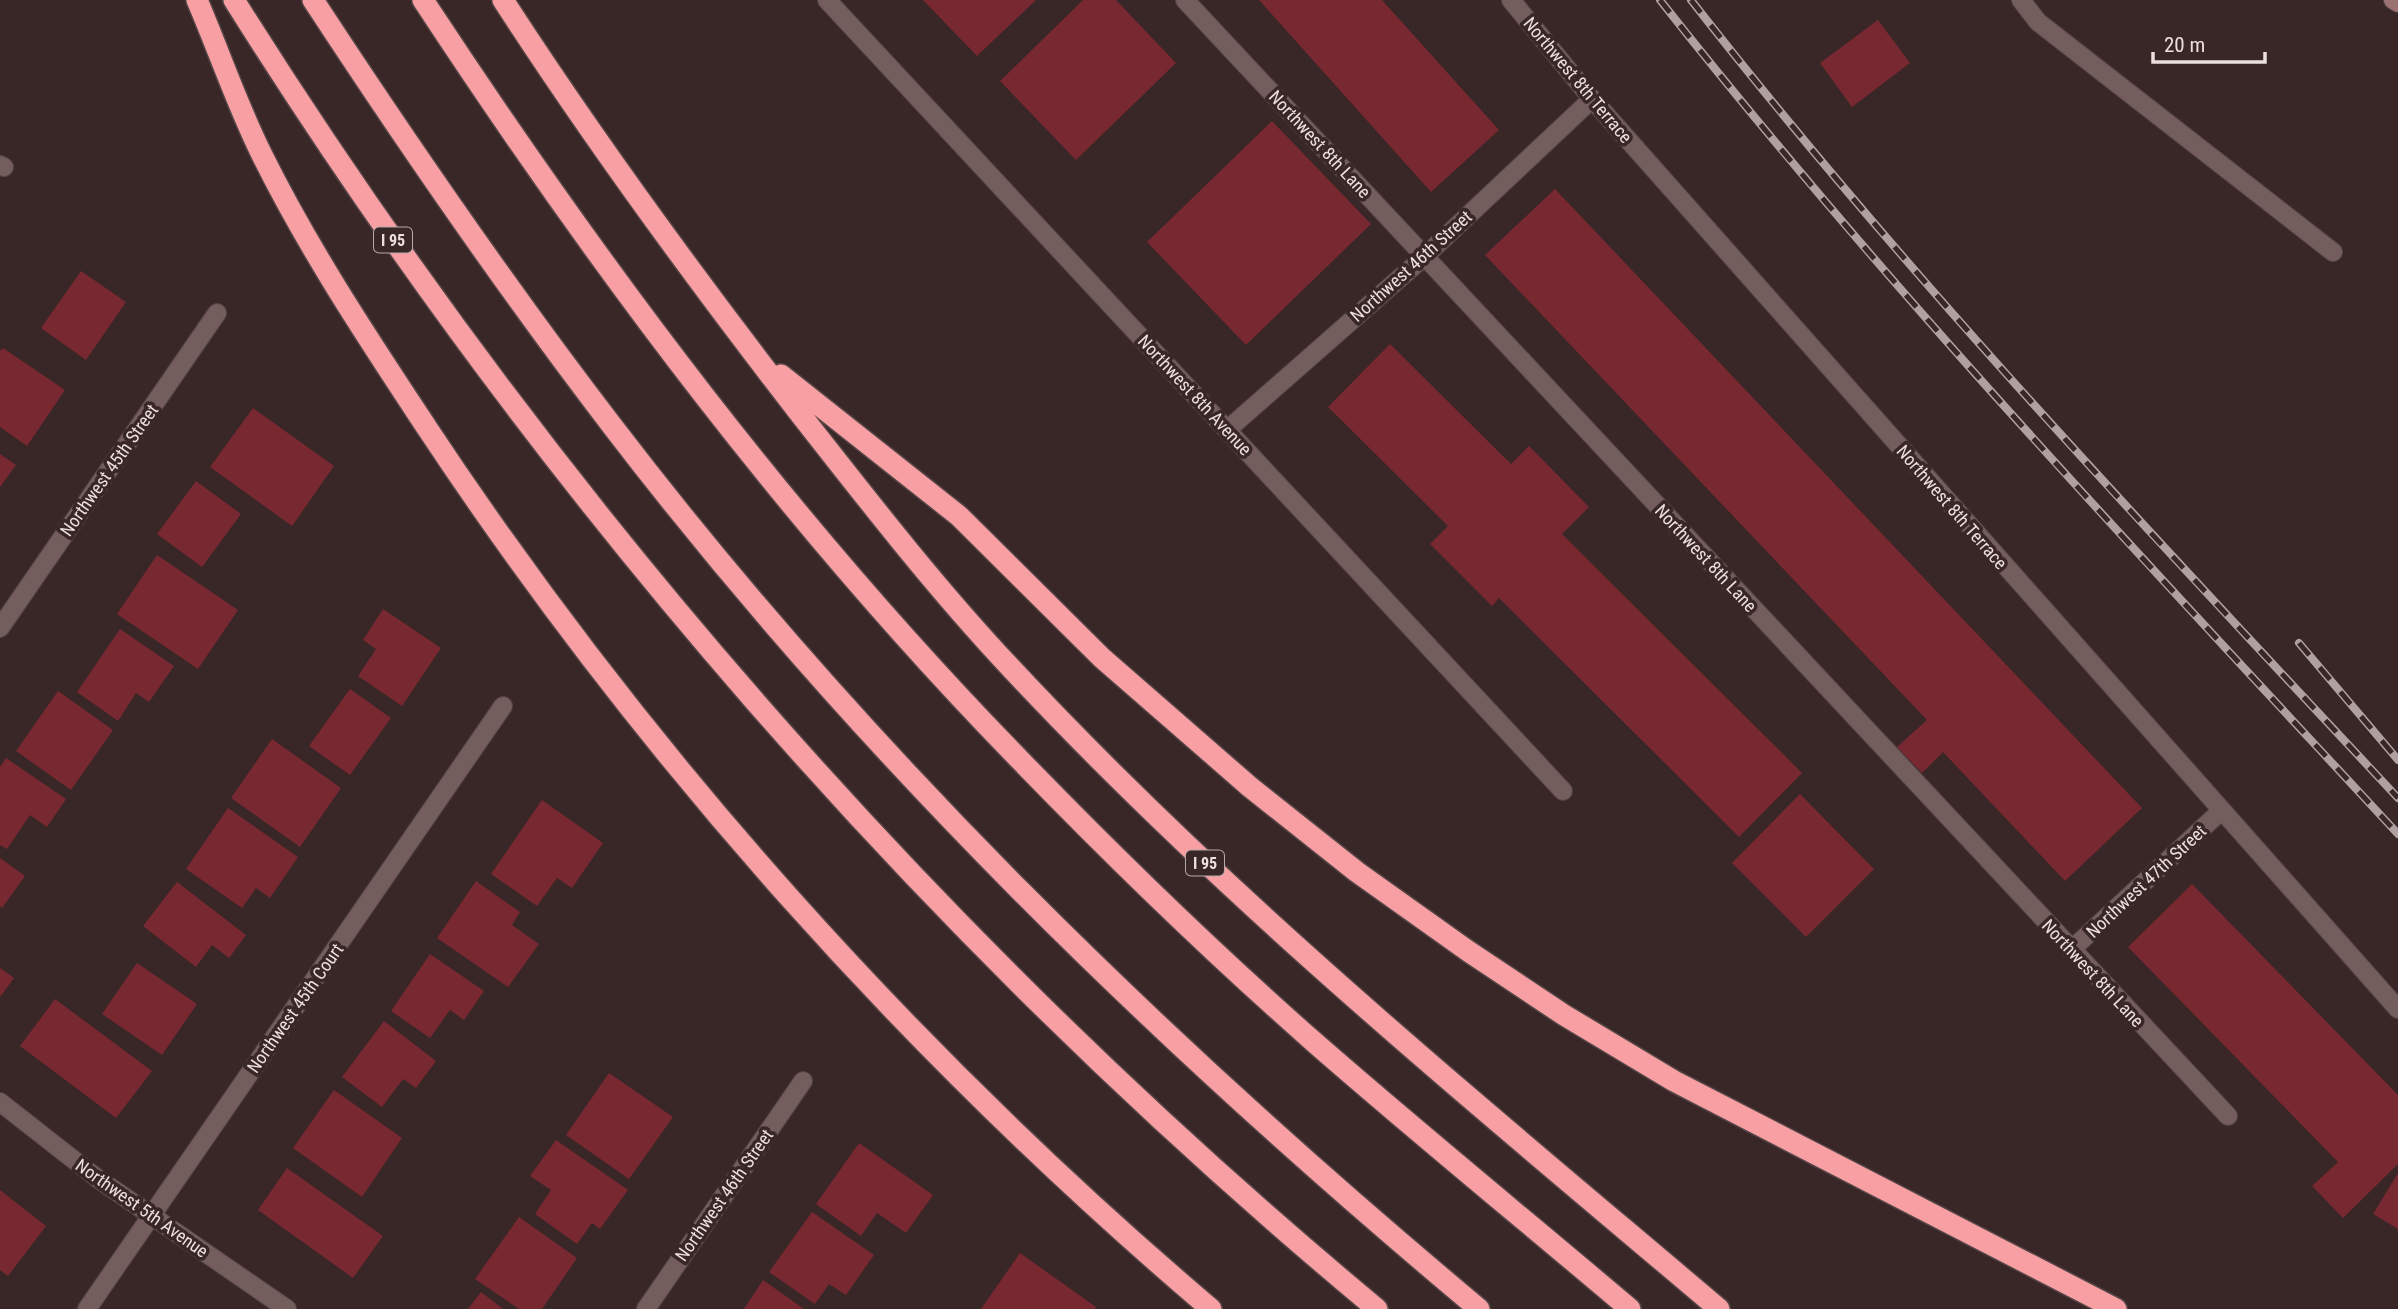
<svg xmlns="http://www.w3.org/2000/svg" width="2398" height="1309" viewBox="0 0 2398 1309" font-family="'Roboto Condensed',sans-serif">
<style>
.building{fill:#782830}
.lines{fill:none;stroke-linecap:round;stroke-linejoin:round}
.service-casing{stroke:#554546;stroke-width:20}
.minor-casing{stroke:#554546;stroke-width:20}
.secondary-casing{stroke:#554546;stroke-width:20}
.motorway-casing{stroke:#554546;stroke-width:24}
.service{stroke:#735d5d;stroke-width:18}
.minor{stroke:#735d5d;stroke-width:18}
.secondary{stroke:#9b7172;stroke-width:18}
.motorway{stroke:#f79fa2;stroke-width:21}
.rail-casing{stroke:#b0a1a1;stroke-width:8}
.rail{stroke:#392627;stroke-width:5;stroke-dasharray:16;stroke-linecap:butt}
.labels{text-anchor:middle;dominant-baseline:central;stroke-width:7;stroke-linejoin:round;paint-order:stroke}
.shield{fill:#392627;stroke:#b6a8a8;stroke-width:2}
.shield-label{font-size:16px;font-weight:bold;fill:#ecdfdf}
.street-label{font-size:18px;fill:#ecdfdf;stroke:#392627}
</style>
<rect width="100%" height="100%" fill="#392627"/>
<path class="building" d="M 923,0 L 1036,0 L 977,56 Z
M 1083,0 L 1116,0 L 1176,63 L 1076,160 L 1000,81 Z
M 1259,0 L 1382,0 L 1499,130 L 1431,192 Z
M 1878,20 L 1910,63 L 1852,107 L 1820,63 Z
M 1272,121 L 1371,224 L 1246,345 L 1147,242 Z
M 1555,189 L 2142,808 L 2065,881 L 1943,752 L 1922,773 L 1897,747 L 1927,720 L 1485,255 Z
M 81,271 L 126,302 L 86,360 L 41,328 Z
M 1390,344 L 1511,464 L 1529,446 L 1589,507 L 1562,534 L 1802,773 L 1739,837 L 1499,598 L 1492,606 L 1430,544 L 1448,526 L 1328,407 Z
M 3,348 L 65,390 L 27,446 L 0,427 L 0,351 Z
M 253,408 L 334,466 L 292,526 L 210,467 Z
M 0,454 L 16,465 L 0,487 Z
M 196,481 L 241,514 L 202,567 L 157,534 Z
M 157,555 L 238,610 L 198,669 L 117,614 Z
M 383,609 L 441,648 L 402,706 L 358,676 L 376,649 L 363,640 Z
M 120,629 L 174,666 L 149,702 L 136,693 L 118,721 L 77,692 Z
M 350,689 L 391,718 L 350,775 L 309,746 Z
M 58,691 L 113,730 L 71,790 L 16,751 Z
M 272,739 L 341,788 L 300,847 L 231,798 Z
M 6,758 L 66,799 L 47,827 L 30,815 L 7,849 L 0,845 L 0,767 Z
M 1800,794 L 1874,869 L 1806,937 L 1732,863 Z
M 542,800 L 603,843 L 572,888 L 557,878 L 537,906 L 491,874 Z
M 228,808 L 298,857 L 270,898 L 256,888 L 242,908 L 186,869 Z
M 0,858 L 25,876 L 2,908 L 0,906 Z
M 476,881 L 520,912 L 512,925 L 539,944 L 508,987 L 437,938 Z
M 177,882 L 246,935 L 229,958 L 212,945 L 196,967 L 143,926 Z
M 2192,884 L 2398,1095 L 2398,1164 L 2343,1218 L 2312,1186 L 2338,1162 L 2128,947 Z
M 430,954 L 484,991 L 464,1020 L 450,1010 L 430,1038 L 391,1011 Z
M 137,963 L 197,1004 L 162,1055 L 102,1014 Z
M 0,968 L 14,978 L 0,997 Z
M 55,999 L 152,1071 L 116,1118 L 20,1046 Z
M 384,1021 L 436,1061 L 416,1088 L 403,1079 L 382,1107 L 342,1077 Z
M 609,1073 L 673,1117 L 629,1179 L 566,1135 Z
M 334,1090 L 402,1138 L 362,1197 L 293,1148 Z
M 556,1140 L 628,1190 L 600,1229 L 592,1223 L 577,1244 L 535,1214 L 551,1190 L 530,1176 Z
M 859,1143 L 933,1195 L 906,1233 L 877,1213 L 861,1236 L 816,1204 Z
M 287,1168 L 383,1236 L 353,1278 L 258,1210 Z
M 2398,1173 L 2398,1229 L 2373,1214 Z
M 0,1190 L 46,1226 L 8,1276 L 0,1270 Z
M 812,1212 L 874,1255 L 846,1295 L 829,1284 L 815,1304 L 769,1272 Z
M 519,1217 L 577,1258 L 542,1309 L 519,1309 L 475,1279 Z
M 1020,1253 L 1096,1307 L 1095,1309 L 981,1309 Z
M 763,1280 L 804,1309 L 744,1309 Z
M 481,1292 L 503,1309 L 468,1309 Z"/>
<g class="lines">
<defs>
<path id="service" d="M 2021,0 L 2038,22 L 2333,252
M 0,165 L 4,167"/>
<path id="minor" d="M 827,0 L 1563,791
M 1185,0 L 2228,1116
M 1511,0 L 1592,99 L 2398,1009
M 1227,430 L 1425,256 L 1592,99
M 0,628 L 217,313
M 2071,950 L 2221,811
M 0,1102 L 97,1178 L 287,1309
M 87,1309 L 503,706
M 646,1309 L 803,1081"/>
<path id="secondary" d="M 2393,0 L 2398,3"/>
<path id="motorway" d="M 197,0 C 219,51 237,105 262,155 C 309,250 369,340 427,428 C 645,757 911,1054 1211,1309
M 234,0 C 543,492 929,937 1377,1309
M 313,0 C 408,145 507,289 613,427 C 864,755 1163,1045 1479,1309
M 423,0 C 601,271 795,530 1022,762 C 1116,859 1213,953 1314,1042 C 1418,1133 1525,1220 1630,1309
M 503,0 C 595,142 694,277 797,410 C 866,498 934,586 1010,667 C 1228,901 1476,1103 1719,1309
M 781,375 L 959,516 L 1102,658 L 1250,787 L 1357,872 L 1468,951 L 1564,1015 L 1674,1081 L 2116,1309"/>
</defs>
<use href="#service" class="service-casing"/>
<use href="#minor" class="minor-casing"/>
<use href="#secondary" class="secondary-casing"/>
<use href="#motorway" class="motorway-casing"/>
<use href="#service" class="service"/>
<use href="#minor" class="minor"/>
<use href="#secondary" class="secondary"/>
<use href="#motorway" class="motorway"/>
<defs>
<path id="rail" d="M 1660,0 C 1890,292 2146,562 2398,834
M 1691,0 C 1908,278 2157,540 2398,798
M 2299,643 L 2398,760"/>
</defs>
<use href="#rail" class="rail-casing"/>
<use href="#rail" class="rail"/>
</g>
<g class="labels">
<g class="shield">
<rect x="374" y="227.5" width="38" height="25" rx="5"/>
<rect x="1186" y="850.5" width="38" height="25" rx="5"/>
</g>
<g class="shield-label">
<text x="393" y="240">I 95</text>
<text x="1205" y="863">I 95</text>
</g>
<g class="street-label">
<text transform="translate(1578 80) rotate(50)">Northwest 8th Terrace</text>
<text transform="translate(1320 144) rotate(47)">Northwest 8th Lane</text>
<text transform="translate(1411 266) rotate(-42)">Northwest 46th Street</text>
<text transform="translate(1195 395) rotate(47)">Northwest 8th Avenue</text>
<text transform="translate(109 470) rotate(-55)">Northwest 45th Street</text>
<text transform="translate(1952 507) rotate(49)">Northwest 8th Terrace</text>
<text transform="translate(1706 558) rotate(47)">Northwest 8th Lane</text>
<text transform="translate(2146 881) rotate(-43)">Northwest 47th Street</text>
<text transform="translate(2093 973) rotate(47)">Northwest 8th Lane</text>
<text transform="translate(295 1008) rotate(-55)">Northwest 45th Court</text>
<text transform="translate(724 1195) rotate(-55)">Northwest 46th Street</text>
<text transform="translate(142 1208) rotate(35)">Northwest 5th Avenue</text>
</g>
</g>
<path d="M2153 52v10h112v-10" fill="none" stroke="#ecdfdf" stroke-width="3.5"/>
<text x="2164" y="52" font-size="21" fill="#ecdfdf" stroke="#392627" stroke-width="5" paint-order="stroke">20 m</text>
</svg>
